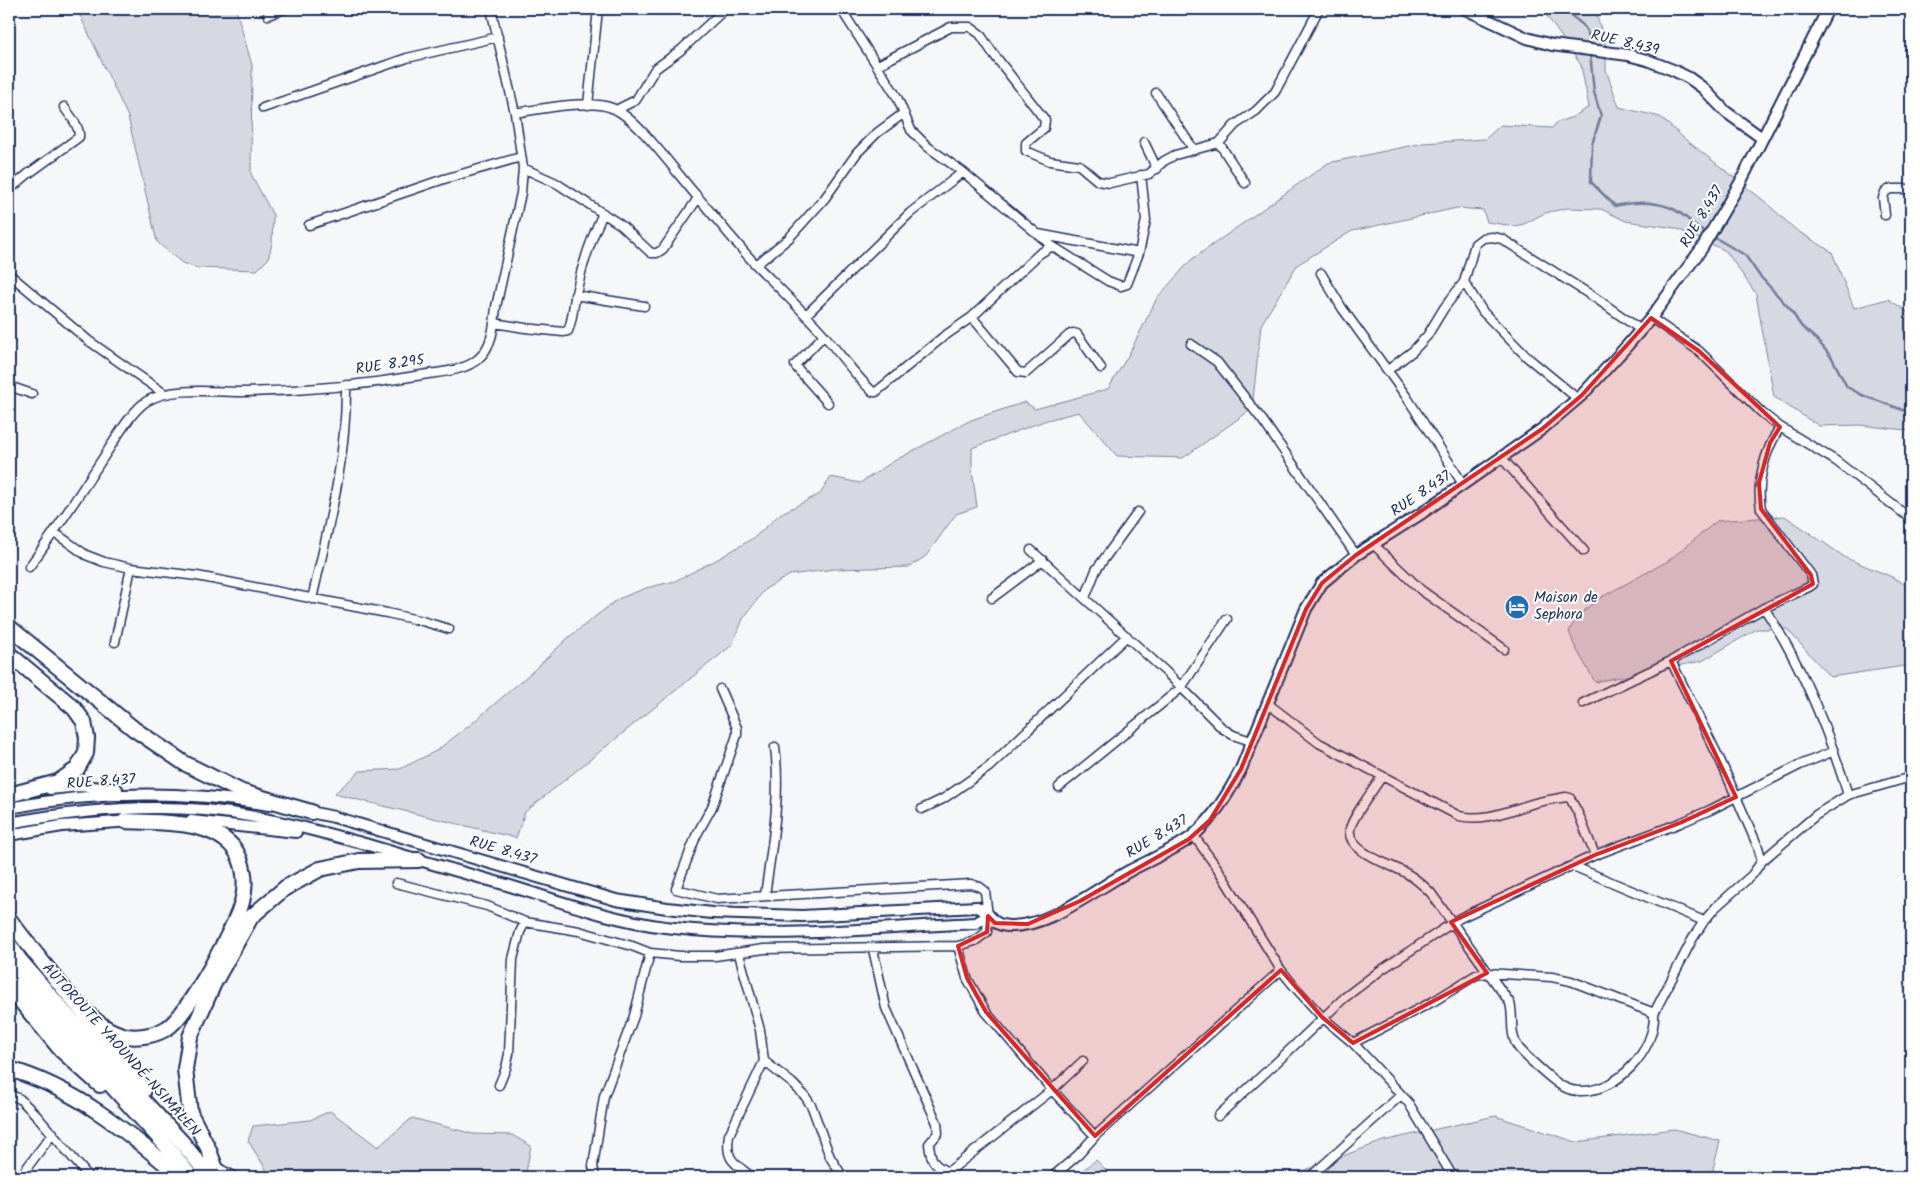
<svg xmlns="http://www.w3.org/2000/svg" width="1920" height="1186" viewBox="0 0 1920 1186" font-family="Kalam,sans-serif">
<style>
.green{fill:#d6d9e2;stroke:#7884a0}
.lines{fill:none;stroke-linecap:round;stroke-linejoin:round}
.stream{stroke:#707c99;stroke-width:2.5}
.street-casing{stroke:#1b2f5e;stroke-width:11}
.secondary-casing{stroke:#1b2f5e;stroke-width:14}
.highway-casing{stroke:#1b2f5e;stroke-width:18}
.street{stroke:#fff;stroke-width:8}
.secondary{stroke:#fff;stroke-width:10}
.highway{stroke:#fff;stroke-width:14}
.marked{fill:#d62828;fill-opacity:0.2;stroke:#d62828;stroke-width:4;stroke-linejoin:round}
.labels{text-anchor:middle;dominant-baseline:central;stroke-width:4;stroke-linejoin:round;paint-order:stroke}
.street-label{font-size:15px;fill:#1b2f5e;stroke:#fff}
.poi-label{font-size:15px;fill:#1b2f5e;stroke:#fff;text-anchor:start}
</style>
<rect width="100%" height="100%" fill="#f6f7f9"/>
<filter id="ink" filterUnits="userSpaceOnUse"><feTurbulence type="fractalNoise" baseFrequency=".02" numOctaves="2"/><feDisplacementMap in="SourceGraphic" scale="10" xChannelSelector="R" yChannelSelector="G"/><feConvolveMatrix kernelMatrix="1 2 1 2 8 2 1 2 1" color-interpolation-filters="sRGB"/></filter>
<g filter="url(#ink)">
<path class="green" d="M 77,9 L 236,9 L 252,65 L 251,174 L 273,215 L 272,244 L 268,259 L 257,270 L 197,268 L 182,263 L 157,242 L 128,117 Z
M 1542,9 L 1595,9 L 1606,46 L 1606,70 L 1619,107 L 1660,117 L 1686,140 L 1763,200 L 1796,230 L 1832,252 L 1854,308 L 1888,299 L 1911,314 L 1911,433 L 1905,430 L 1860,425 L 1819,426 L 1774,397 L 1756,294 L 1726,251 L 1675,228 L 1626,221 L 1601,209 L 1567,208 L 1545,213 L 1524,224 L 1514,226 L 1487,222 L 1483,210 L 1457,208 L 1352,231 L 1297,265 L 1261,325 L 1252,409 L 1183,458 L 1117,456 L 1079,412 L 1047,420 L 972,448 L 972,470 L 977,507 L 956,514 L 926,556 L 909,567 L 834,569 L 790,575 L 765,589 L 743,619 L 732,645 L 525,812 L 516,838 L 334,794 L 360,771 L 400,769 L 436,751 L 470,725 L 534,670 L 569,637 L 618,599 L 646,588 L 675,581 L 718,559 L 755,537 L 780,514 L 820,494 L 831,477 L 860,483 L 894,461 L 971,420 L 1025,402 L 1035,409 L 1108,389 L 1129,354 L 1157,298 L 1191,260 L 1328,163 L 1423,143 L 1485,139 L 1501,125 L 1552,128 L 1557,122 L 1573,117 L 1589,107 L 1581,65 Z
M 1785,516 L 1846,558 L 1892,577 L 1911,588 L 1911,665 L 1830,677 L 1787,629 L 1757,629 L 1702,661 L 1595,682 L 1574,645 L 1569,631 L 1576,618 L 1598,599 L 1668,561 L 1717,521 Z
M 330,1111 L 378,1147 L 412,1118 L 473,1134 L 512,1135 L 531,1146 L 525,1177 L 271,1177 L 248,1141 L 253,1126 L 310,1120 Z
M 1495,1116 L 1576,1142 L 1674,1129 L 1720,1141 L 1711,1177 L 1295,1177 L 1300,1172 L 1383,1141 Z
M 1096,1160 L 1113,1177 L 1074,1177 Z"/>
<g class="lines">
<path class="stream" d="M 1562,9 C 1578,21 1590,25 1590,47
M 1590,53 L 1594,92 L 1601,116 L 1592,144 L 1591,182 L 1615,206 C 1633,202 1653,201 1671,208 C 1684,213 1694,227 1707,233
M 1712,236 L 1745,255 L 1759,275 L 1790,309 L 1801,326 L 1818,341 L 1832,358 L 1847,387 L 1862,395 L 1911,413"/>
<defs>
<path id="street" d="M 841,9 L 897,97 L 911,130 L 928,147 L 963,172 L 1052,246 L 1108,281 L 1121,286 L 1127,284 L 1139,253
M 268,15 L 284,9
M 878,65 L 951,27 L 970,27 L 980,34 L 992,52 L 1045,120 L 1044,128 L 1026,143 L 1026,151 L 1050,161 L 1079,165 L 1098,181 L 1110,183 L 1149,174 L 1164,161 L 1175,155 L 1219,143 L 1235,125 L 1256,111 L 1275,92 L 1319,9
M 1156,93 L 1194,150
M 588,105 L 598,9
M 263,108 L 407,58 L 498,37
M 616,110 L 636,100 L 655,69 L 681,50 L 725,9
M 515,113 C 540,109 588,99 612,108 C 637,117 677,174 696,195 C 717,219 736,244 758,267 C 780,289 803,311 824,335 C 840,354 854,374 873,392 L 876,392 L 943,337 L 972,317 L 1039,254 L 1052,246
M 1144,142 L 1157,169
M 1219,143 L 1245,183
M 523,168 L 556,183 L 621,225 L 651,253 L 657,253 L 663,249 L 698,198
M 9,190 L 28,174 L 79,137 C 80,126 70,116 64,107
M 1885,215 L 1883,198 L 1885,192 L 1890,189 L 1911,189
M 309,225 L 444,179 L 521,157
M 1038,234 L 1139,253 L 1146,220 L 1141,175
M 756,265 L 789,238 L 825,198 L 857,153 L 877,133 L 904,113
M 1321,273 L 1342,308 L 1406,396 L 1463,484
M 9,274 L 89,341 L 165,394
M 1464,282 L 1483,312 L 1527,357 L 1578,399
M 575,295 L 644,306
M 806,315 L 910,213 L 963,172
M 972,317 L 1018,372 L 1026,373 L 1069,335 L 1073,333 L 1077,334 L 1101,368
M 1651,318 L 1699,351 L 1762,413 L 1780,427 L 1836,461 L 1911,519
M 494,323 L 525,328 L 563,332 L 568,331 C 573,319 573,306 576,293 C 582,265 591,239 603,213
M 824,335 L 795,365 L 796,367 L 828,403
M 1191,344 L 1217,362 L 1263,421 L 1356,555
M 1388,370 L 1413,351 L 1427,336 L 1444,308 L 1464,282 L 1475,244 L 1483,238 L 1492,237 L 1502,239 L 1597,299 L 1641,330
M 9,386 L 32,394
M 1501,457 L 1584,551
M 55,533 L 86,555 L 104,562 L 131,568 L 197,576 L 387,613 L 422,621 L 449,629
M 1373,544 L 1421,590 L 1504,649
M 1031,550 L 1166,672 L 1222,728 L 1233,735 L 1251,741
M 29,567 C 56,531 80,493 105,455 C 115,440 132,410 147,401 C 172,386 215,392 243,392 C 305,391 367,385 428,374 C 443,372 466,370 478,359 C 493,346 494,325 496,307 L 521,193 L 523,168 L 515,113 L 491,9
M 992,598 L 1043,560
M 1085,598 L 1096,570 L 1138,512
M 312,599 C 328,529 347,458 346,385
M 1764,608 C 1802,664 1828,730 1848,795
M 115,642 L 131,568
M 1671,661 L 1721,762 L 1758,847 L 1762,861
M 1267,703 L 1319,743 L 1459,816 C 1485,822 1510,810 1535,803 C 1545,800 1555,799 1566,797 L 1570,798 L 1579,815 L 1595,855
M 1583,703 L 1671,661 L 1764,608 L 1809,587 L 1813,584 L 1811,575 L 1761,509 C 1756,481 1765,451 1780,427
M 1382,776 C 1375,788 1352,817 1350,829 C 1346,851 1389,864 1404,872 C 1414,877 1422,884 1431,893 L 1510,1003 C 1514,1018 1509,1034 1518,1047 C 1523,1054 1557,1085 1564,1087 C 1568,1089 1574,1091 1579,1091 C 1617,1093 1656,1050 1654,1013
M 1059,787 L 1181,688 L 1227,619
M 922,809 L 943,799 L 989,767 L 1127,636
M 1194,836 L 1218,869 L 1281,970 L 1294,986 L 1322,1017 L 1353,1043 L 1408,1102 L 1453,1177
M 1573,866 L 1704,921
M 396,883 L 487,906 L 525,922 L 579,931 L 632,946 L 650,953 L 680,956 L 715,956 L 764,949 L 958,946 L 975,941 L 987,932 L 988,916 L 985,891 L 980,887 L 971,884 L 717,899 L 676,889 L 696,836 L 712,807 L 737,735 L 737,728 L 720,689
M 765,895 C 772,846 781,797 775,747
M 958,946 L 967,978 L 986,1012 L 1052,1090 L 1095,1136
M 873,949 L 886,1008 L 937,1123 L 938,1133 L 929,1144 C 931,1161 933,1165 948,1172 L 949,1177
M 739,954 L 760,1030 L 764,1061 L 729,1135 C 725,1160 734,1163 752,1177
M 1353,1043 L 1434,1001 L 1476,975 L 1487,973 L 1552,977 L 1571,981 L 1654,1013 L 1693,938 L 1704,921 L 1716,907 L 1752,875 L 1762,861 L 1816,815 L 1848,795 L 1911,777
M 764,1061 L 792,1083 L 805,1096 L 812,1107 L 830,1157 L 843,1177
M 499,1085 L 506,1068 L 509,1054 L 513,959 L 520,932 L 525,922
M 9,1094 L 20,1099 L 37,1116 L 89,1177
M 1218,1116 L 1278,1061 L 1344,998 L 1381,970 L 1460,918 L 1595,855 L 1680,823 L 1710,810 L 1800,765 L 1834,751
M 216,1167 L 236,1177
M 20,1177 L 53,1133
M 595,1177 L 593,1166 L 604,1096 L 634,1016 L 650,953
M 939,1177 L 948,1172 L 1052,1090 L 1083,1061
M 1052,1177 L 1078,1155 L 1095,1136 L 1281,970
M 1310,1177 L 1401,1095"/>
<path id="secondary" d="M 1465,9 L 1527,38 L 1552,45 L 1628,55 L 1647,60 L 1673,70 L 1689,78 L 1703,88 L 1726,112 L 1762,138
M 50,789 L 79,786 L 117,789
M 9,808 C 96,791 181,790 269,805
M 305,811 L 334,817 L 616,900 L 667,908 L 712,913 L 802,916 L 977,907 C 992,912 989,925 1009,926 C 1048,928 1096,889 1129,871 C 1147,861 1181,847 1195,834 C 1215,816 1229,793 1241,769 L 1306,609 L 1322,583 L 1356,555 L 1422,513 L 1542,429 L 1582,395 L 1626,347 L 1651,318 L 1702,248 L 1740,183 L 1828,9
M 191,821 L 296,832
M 9,823 C 74,811 139,804 205,810 C 260,815 313,830 365,844 C 412,858 460,872 507,885 C 559,901 611,920 665,927 C 768,940 873,928 976,923 L 988,916
M 9,835 L 62,826 L 132,821"/>
<path id="highway" d="M 9,627 L 134,729 L 184,763 L 242,792 L 311,812
M 9,654 L 74,708 L 84,722 L 87,738 L 86,753 L 77,769 L 58,782 L 9,795
M 9,919 C 52,977 101,1031 144,1090
M 9,944 L 19,959 L 108,1063 L 181,1141 L 210,1177
M 9,967 L 69,1039 L 170,1150 L 191,1177
M 9,987 L 61,1050 L 100,1085
M 74,1001 C 89,1015 105,1032 127,1036 C 140,1038 156,1035 167,1028 C 187,1016 236,926 242,902 C 247,884 245,862 233,847 C 208,819 160,823 125,821
M 9,1069 C 76,1088 129,1133 181,1177
M 219,1177 L 208,1148 L 190,1113 L 185,1069 L 190,1037 L 214,983 L 251,917 L 285,888 L 320,869 L 359,861 L 419,860"/>
</defs>
<use href="#street" class="street-casing"/>
<use href="#secondary" class="secondary-casing"/>
<use href="#highway" class="highway-casing"/>
<use href="#street" class="street"/>
<use href="#secondary" class="secondary"/>
<use href="#highway" class="highway"/>
</g>
</g>
<path class="marked" d="M 1651,318 L 1699,351 L 1780,427 L 1770,443 L 1759,483 L 1761,509 L 1811,575 L 1813,584 L 1671,661 L 1736,797 L 1680,823 L 1595,855 L 1451,922 L 1487,973 L 1353,1043 L 1322,1017 L 1281,970 L 1095,1136 L 986,1012 L 967,978 L 958,946 L 987,932 L 988,916 L 995,923 L 1028,924 L 1080,901 L 1189,839 L 1210,820 L 1241,769 L 1306,609 L 1322,583 L 1356,555 L 1542,429 L 1582,395 Z"/>
<defs>
<symbol id="hotel-disc" viewBox="-11 -11 22 22"><circle r="9.5" fill="#1f6fb2" stroke="#fff"/><path d="M-6-4.5h1.5V1H6V5H4.5V3h-9V5H-6ZM-4 0a1.8 1.8 0 1 1 3.6 0ZM.5 0V-2.5h3Q6-2.5 6 0Z" fill="#fff"/></symbol>
</defs>
<g fill-rule="evenodd">
<use href="#hotel-disc" x="1503" y="593" width="28" height="28"/>
</g>
<g class="labels">
<g class="street-label">
<text transform="translate(1625 43) rotate(13)">RUE 8.439</text>
<text transform="translate(1702 217) rotate(-59)">RUE 8.437</text>
<text transform="translate(390 365) rotate(-8)">RUE 8.295</text>
<text transform="translate(1421 494) rotate(-34)">RUE 8.437</text>
<text transform="translate(101 782) rotate(-4)">RUE 8.437</text>
<text transform="translate(1157 837) rotate(-31)">RUE 8.437</text>
<text transform="translate(503 851) rotate(16)">RUE 8.437</text>
<text transform="translate(121 1050) rotate(48)">AUTOROUTE YAOUNDÉ-NSIMALEN</text>
</g>
<g class="poi-label">
<text x="1534" y="598">Maison de<tspan x="1534" dy="17">Sephora</tspan></text>
</g>
</g>
<rect width="1920" height="1186" fill="none" stroke="#fff" stroke-width="30"/>
<rect x="15" y="15" width="1890" height="1156" fill="none" stroke="#1b2f5e" stroke-width="2" filter="url(#ink)"/>
</svg>
